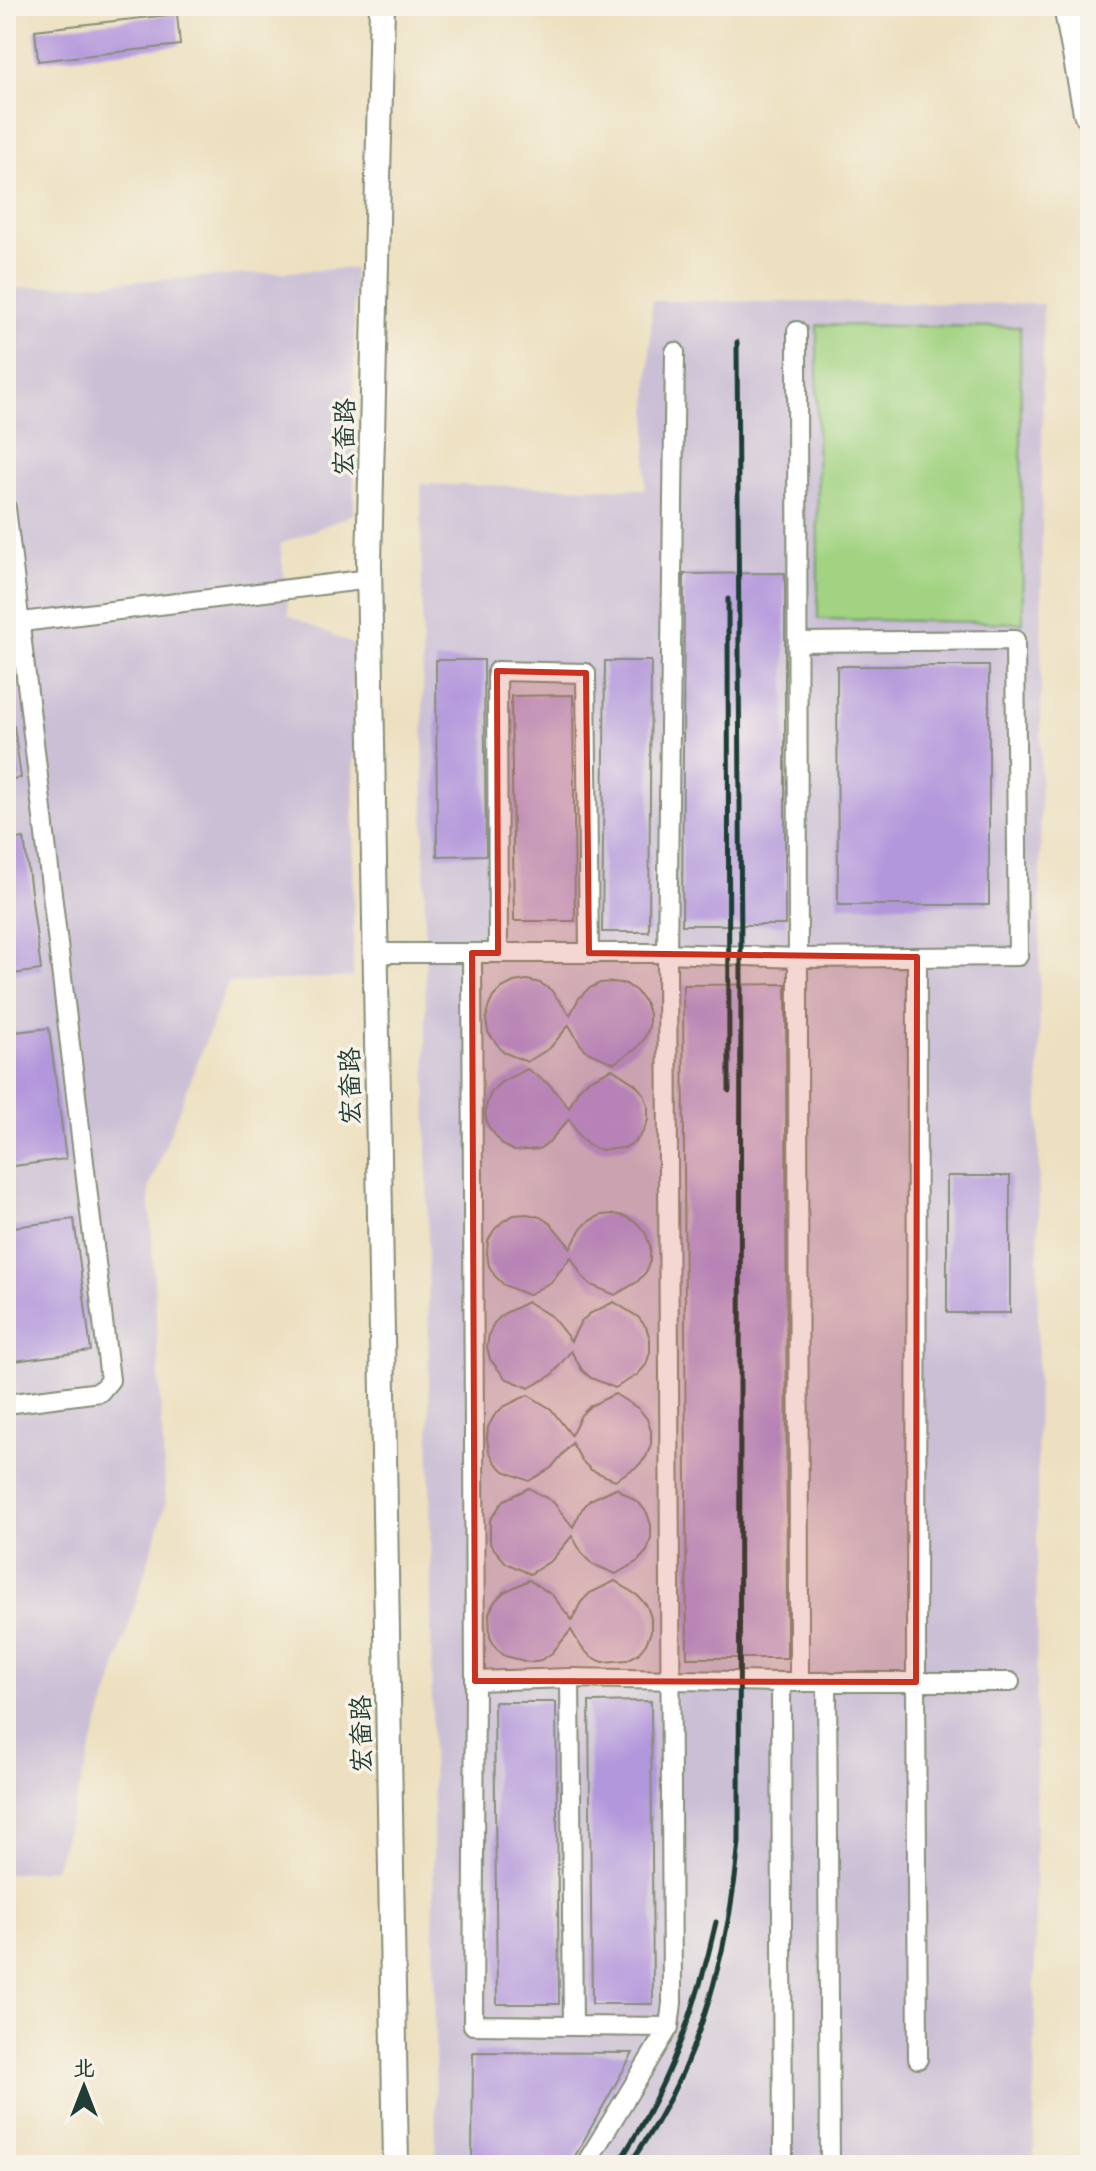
<svg xmlns="http://www.w3.org/2000/svg" width="1096" height="2171" viewBox="0 0 1096 2171" font-family="Sriracha,'LXGW WenKai TC',sans-serif">
<style>
.industrial{fill:#cbbfd5}
.green{fill:#a2d382;stroke:#60885b;stroke-width:2}
.building{fill:#b397dc}
.lines{fill:none;stroke-linecap:round;stroke-linejoin:round}
.street-casing{stroke:#868e7a;stroke-width:22}
.secondary-casing{stroke:#868e7a;stroke-width:28}
.highway-casing{stroke:#868e7a;stroke-width:36}
.street{stroke:#fff;stroke-width:18}
.secondary{stroke:#fff;stroke-width:24}
.highway{stroke:#fff;stroke-width:32}
.rail{stroke:#1f3d34;stroke-width:5}
.marked{fill:#c8321e;fill-opacity:0.2;stroke:#c8321e;stroke-width:6;stroke-linejoin:round}
.labels{text-anchor:middle;dominant-baseline:central;stroke-width:7;stroke-linejoin:round;paint-order:stroke}
.street-label{font-size:26px;fill:#1f3d34;stroke:#f7f3e8}
</style>
<rect width="100%" height="100%" fill="#f7f3e8"/>
<filter id="ink" filterUnits="userSpaceOnUse"><feTurbulence type="fractalNoise" baseFrequency=".0125" numOctaves="2"/><feDisplacementMap in="SourceGraphic" scale="16" xChannelSelector="R" yChannelSelector="G"/><feConvolveMatrix kernelMatrix="1 2 1 2 8 2 1 2 1" color-interpolation-filters="sRGB"/></filter>
<filter id="wash" filterUnits="userSpaceOnUse"><feTurbulence type="fractalNoise" baseFrequency=".006" numOctaves="4" result="noise"/><feDisplacementMap in="SourceGraphic" scale="32" xChannelSelector="R" yChannelSelector="G"/><feGaussianBlur stdDeviation="1.8" result="paint"/><feColorMatrix in="noise" values="0 0 0 0 0 0 0 0 0 0 0 0 0 0 0 0 0 1.4 0 .05"/><feComposite in="paint" operator="in"/></filter>
<g filter="url(#wash)">
<rect width="100%" height="100%" fill="#ede0c0"/>
<path class="industrial" d="M 354,268 L 354,514 L 280,544 L 289,615 L 354,645 L 353,977 L 228,983 L 149,1188 L 166,1503 L 55,1869 L 6,1874 L 6,289 Z
M 652,301 L 1043,304 L 1034,2165 L 436,2165 L 421,484 L 645,489 Z"/>
<path class="green" d="M 817,325 L 1020,327 L 1023,623 L 818,619 Z"/>
<g id="blocks">
<path class="building" d="M 177,14 L 180,45 L 38,61 L 35,30 Z
M 785,573 L 785,925 L 682,925 L 684,574 Z
M 436,660 L 484,660 L 486,855 L 437,856 Z
M 605,661 L 651,661 L 649,932 L 602,932 Z
M 837,666 L 989,666 L 989,905 L 838,905 Z
M 573,695 L 575,921 L 514,921 L 511,696 Z
M 14,726 L 21,778 L 6,780 L 6,727 Z
M 24,838 L 41,970 L 6,975 L 6,841 Z
M 527,980 L 540,983 L 551,990 L 570,1015 L 579,998 L 588,989 L 600,983 L 613,982 L 626,984 L 636,991 L 645,1002 L 649,1014 L 649,1027 L 644,1039 L 636,1049 L 614,1063 L 589,1053 L 580,1044 L 569,1025 L 550,1048 L 527,1062 L 503,1052 L 488,1032 L 486,1020 L 488,1008 L 493,997 L 502,988 L 514,982 Z
M 786,984 L 787,1658 L 687,1658 L 683,985 Z
M 49,1028 L 66,1159 L 6,1167 L 6,1033 Z
M 527,1069 L 550,1085 L 569,1108 L 578,1090 L 587,1081 L 612,1069 L 635,1084 L 644,1094 L 648,1106 L 648,1120 L 643,1132 L 635,1142 L 624,1148 L 600,1150 L 588,1145 L 579,1136 L 569,1119 L 549,1142 L 539,1149 L 514,1151 L 503,1145 L 488,1126 L 485,1114 L 487,1102 L 492,1091 L 501,1082 Z
M 947,1176 L 1010,1176 L 1010,1313 L 947,1313 Z
M 527,1214 L 540,1217 L 551,1224 L 571,1248 L 580,1230 L 589,1221 L 601,1215 L 614,1214 L 627,1217 L 638,1224 L 646,1234 L 650,1246 L 650,1260 L 646,1272 L 637,1282 L 615,1295 L 591,1285 L 582,1276 L 571,1257 L 551,1282 L 528,1295 L 504,1285 L 495,1276 L 489,1266 L 487,1253 L 488,1241 L 494,1230 L 503,1221 L 514,1215 Z
M 74,1219 L 91,1351 L 6,1362 L 6,1228 Z
M 528,1302 L 552,1317 L 571,1341 L 580,1323 L 589,1314 L 614,1302 L 638,1317 L 646,1327 L 650,1339 L 650,1352 L 646,1365 L 637,1375 L 615,1388 L 591,1378 L 582,1370 L 571,1351 L 552,1375 L 529,1388 L 505,1378 L 490,1359 L 487,1347 L 489,1334 L 494,1323 L 503,1314 Z
M 615,1394 L 639,1409 L 647,1419 L 651,1431 L 651,1444 L 646,1457 L 638,1466 L 615,1480 L 591,1470 L 582,1461 L 572,1443 L 551,1468 L 529,1481 L 504,1471 L 495,1462 L 489,1451 L 487,1439 L 488,1427 L 494,1416 L 503,1407 L 528,1395 L 551,1409 L 571,1435 L 581,1415 L 590,1406 Z
M 529,1488 L 553,1502 L 573,1527 L 582,1509 L 590,1500 L 616,1488 L 639,1503 L 647,1513 L 651,1525 L 651,1538 L 647,1551 L 638,1561 L 616,1574 L 592,1564 L 583,1555 L 572,1536 L 552,1560 L 530,1574 L 506,1563 L 490,1544 L 490,1520 L 504,1500 Z
M 529,1580 L 552,1595 L 572,1620 L 581,1602 L 590,1593 L 615,1581 L 638,1596 L 647,1606 L 651,1618 L 651,1632 L 646,1644 L 638,1654 L 627,1660 L 603,1662 L 591,1657 L 582,1648 L 571,1630 L 552,1653 L 541,1660 L 529,1662 L 505,1656 L 496,1648 L 490,1637 L 489,1613 L 495,1601 L 504,1592 Z
M 651,1701 L 653,2004 L 592,2004 L 589,1702 Z
M 494,1702 L 556,1702 L 559,2004 L 497,2004 Z
M 473,2052 L 633,2053 L 570,2165 L 472,2165 Z"/>
</g>
</g>
<g filter="url(#ink)">
<use href="#blocks" fill-opacity="0" stroke="#868e7a" stroke-width="2"/>
<g class="lines">
<defs>
<path id="street" d="M 797,331 L 799,1682
M 6,508 L 110,1380 L 100,1392 L 6,1404
M 6,624 L 370,579
M 376,953 L 667,953 L 797,958 L 1018,956 L 1015,640 L 799,642
M 472,953 L 475,1681 L 473,2025 L 669,2027
M 498,953 L 497,671 L 586,673 L 589,953
M 917,957 L 916,1682 L 918,2059
M 570,1678 L 573,2026
M 475,1681 L 570,1678 L 781,1682 L 1010,1682
M 827,1681 L 830,2165
M 781,1682 L 783,2165
M 585,2165 L 669,2027 L 672,2003 L 667,953 L 675,352"/>
<path id="secondary" d="M 382,6 L 369,564 L 396,2165"/>
<path id="highway" d="M 1070,6 L 1090,112"/>
</defs>
<use href="#street" class="street-casing"/>
<use href="#secondary" class="secondary-casing"/>
<use href="#highway" class="highway-casing"/>
<use href="#street" class="street"/>
<use href="#secondary" class="secondary"/>
<use href="#highway" class="highway"/>
<path class="rail" d="M 728,599 L 729,1091
M 617,2165 C 666,2092 697,2008 716,1922
M 629,2165 C 639,2150 650,2134 659,2118 C 706,2038 731,1933 739,1842 L 741,957 L 737,342"/>
</g>
</g>
<path class="marked" d="M 497,671 L 586,673 L 589,953 L 917,957 L 916,1682 L 475,1681 L 472,953 L 498,953 Z"/>
<g class="labels">
<g class="street-label">
<text transform="translate(344 437) rotate(-89)">宏奤路</text>
<text transform="translate(350 1086) rotate(-91)">宏奤路</text>
<text transform="translate(361 1734) rotate(-91)">宏奤路</text>
</g>
</g>
<rect width="1096" height="2171" fill="none" stroke="#f7f3e8" stroke-width="32"/>
<g transform="translate(84 2087)" stroke="#f7f3e8" stroke-width="6" paint-order="stroke">
<path d="M0-6L14 30L0 20L-14 30Z" fill="#1f3d34"/>
<text y="-12" font-size="22" font-weight="bold" text-anchor="middle" fill="#1f3d34">北</text>
</g>
</svg>
